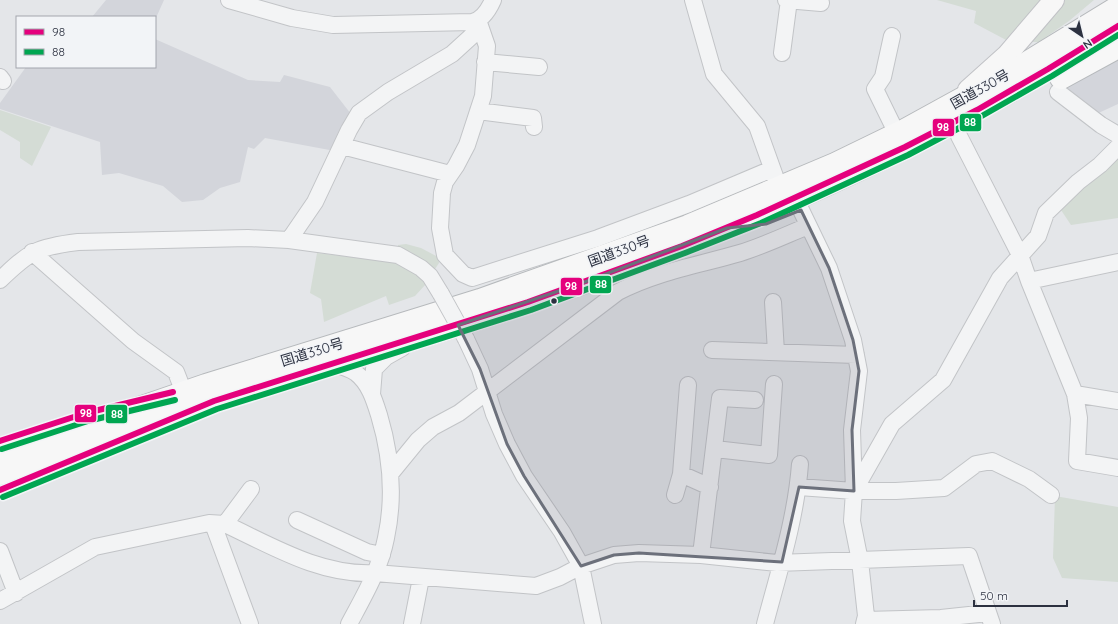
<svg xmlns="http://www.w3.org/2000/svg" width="1118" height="624" viewBox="0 0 1118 624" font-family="Quicksand,'Noto Sans JP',sans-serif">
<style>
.built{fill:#d3d5db}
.green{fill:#d4dcd5}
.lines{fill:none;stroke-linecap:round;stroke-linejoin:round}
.minor-casing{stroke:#c2c4c7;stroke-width:18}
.major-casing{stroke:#c1c2c6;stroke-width:22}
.highway-casing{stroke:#b6b9bc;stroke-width:24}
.minor{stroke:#f3f4f5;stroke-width:16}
.major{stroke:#f7f7f7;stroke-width:20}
.highway{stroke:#f7f7f7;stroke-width:22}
.minor-bridge-casing{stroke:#c2c4c7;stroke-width:18;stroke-linecap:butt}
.minor-bridge{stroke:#f3f4f5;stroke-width:16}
.bus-1-casing{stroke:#f2f4f7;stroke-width:9}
.bus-2-casing{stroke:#f2f4f7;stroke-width:9}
.bus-1{stroke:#e5007d;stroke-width:6}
.bus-2{stroke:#00a651;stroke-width:6}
.marked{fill:#6c707b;fill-opacity:0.2;stroke:#6c707b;stroke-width:3;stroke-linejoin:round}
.bus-dot{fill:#2c3140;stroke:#f2f4f7;stroke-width:1.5}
.labels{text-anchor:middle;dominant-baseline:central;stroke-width:3;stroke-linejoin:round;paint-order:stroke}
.street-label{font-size:14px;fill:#2c3140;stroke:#f2f4f7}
.line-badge{stroke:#f2f4f7;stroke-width:1.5}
.badge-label{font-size:11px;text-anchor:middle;font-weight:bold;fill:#fff}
</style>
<rect width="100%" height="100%" fill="#e4e6e9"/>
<path class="built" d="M 106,0 L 164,0 L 155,20 L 155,17 L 92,17 Z
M 155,39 L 248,80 L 280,82 L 284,75 L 330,87 L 351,114 L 335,151 L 265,138 L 254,149 L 248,147 L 240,182 L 220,188 L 203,200 L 182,202 L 163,186 L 119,173 L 102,175 L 100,142 L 0,109 L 0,103 L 26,67 L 155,67 Z
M 1118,59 L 1118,104 L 1092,116 L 1062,88 Z"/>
<path class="green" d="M 937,0 L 1044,0 L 1008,41 L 974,23 L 976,11 Z
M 1065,0 L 1094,0 L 1069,21 L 1039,42 L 1033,42 L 1032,38 L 1045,19 Z
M 0,110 L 51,127 L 32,166 L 20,158 L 20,142 L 0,130 Z
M 1118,159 L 1118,218 L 1071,225 L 1059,207 L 1068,196 Z
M 406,244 L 421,248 L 438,257 L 439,263 L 435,269 L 427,268 L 411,252 L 398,248 L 398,245 Z
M 317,253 L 396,262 L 415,273 L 426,284 L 415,296 L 389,305 L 386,296 L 324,322 L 321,299 L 310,293 Z
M 1055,496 L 1118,507 L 1118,582 L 1062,578 L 1053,558 Z"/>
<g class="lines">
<defs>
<path id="minor" d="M 229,0 L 292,18 L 333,25 L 472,22 C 482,20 489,9 493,0
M 693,0 L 714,74 L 757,126 L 776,179
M 786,0 L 821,3
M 478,20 L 487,46 L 483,96 L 467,145 L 456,166 L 445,182 L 442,193 L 440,228 L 445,255 L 463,274 L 472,278 L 598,238 L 689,204 L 772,169
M 892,36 L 883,77 L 875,89 L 897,134
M 782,53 L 789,0
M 485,62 L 539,67
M 0,77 L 3,81
M 1058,92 L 1101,125 L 1118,135
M 478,111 L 533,118 L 534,127
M 959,136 L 1020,255 L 1029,281 L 1075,394 L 1118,401
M 342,146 L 450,174
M 801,210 L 829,268 L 853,340 L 859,371 L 852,430 L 854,491 L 852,521 L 860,561 L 866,616 L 864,624
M 289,240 L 315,202 L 349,130 L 359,113 L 388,92 L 452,54 L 475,33 L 478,20
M 32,252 L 133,341 L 176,372 L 183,390
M 0,280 C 30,251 37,247 78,242 L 248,238 L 289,240 L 398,255 L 421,268 L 430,276 L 441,294
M 1029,281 L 1118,262
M 773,302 L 776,352
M 466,339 L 480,369 L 494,414 L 507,444 L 524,476 L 562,532 L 581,566 L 593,624
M 712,350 L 856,355
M 333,364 C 341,366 349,368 356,373 C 369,383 374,399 379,415 C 391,455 395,496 386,538 C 380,569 364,596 349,624
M 688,385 L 681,474 L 710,487
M 372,394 L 374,369 L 386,357 L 402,348
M 1075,394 L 1079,418 L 1077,461 L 1118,468
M 715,449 L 769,455 L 774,384
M 391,473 L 418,440 L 433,427 L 459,413 L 618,292 C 656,272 699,265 740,253 C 763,246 786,235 808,226
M 799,487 L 854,491 L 896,491 L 944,488 L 976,464 L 992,461 L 1029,479 L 1051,495
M 854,491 L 892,424 L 943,380 L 1000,278 L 1038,236 L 1046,213 L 1078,182 L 1100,165 L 1118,147
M 675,495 L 681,474
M 297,520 L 367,552 L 382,555
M 213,524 L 250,624
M 225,524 L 251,489
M 0,551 L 16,593
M 701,555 L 720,398 L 755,400
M 0,601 L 95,547 L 209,523 L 225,524 C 272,546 321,576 375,573 L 536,586 L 560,577 L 581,566 L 614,555 L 639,553 L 701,555 L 777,563 L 969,556 L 992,624
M 865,620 L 941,618 L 988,613
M 412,624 L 421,578
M 765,624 C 779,571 796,518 800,464"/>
<path id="major" d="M 968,90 L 1007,55 L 1054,0"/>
<path id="highway" d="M 1061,78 L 1118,47
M 0,456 L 206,385 L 480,300 L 688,226 L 835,164 L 905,130 L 1025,64 L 1118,7
M 0,474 C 54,451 111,434 166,416 C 268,383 371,352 473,320 C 699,248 918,155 1118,26"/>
</defs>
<use href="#minor" class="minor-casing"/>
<use href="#major" class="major-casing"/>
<use href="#highway" class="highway-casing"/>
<use href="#minor" class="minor"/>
<use href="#major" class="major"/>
<use href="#highway" class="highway"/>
<defs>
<path id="minor-bridge" d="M 441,294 L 466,339"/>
</defs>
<use href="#minor-bridge" class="minor-bridge-casing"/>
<use href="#minor-bridge" class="minor-bridge"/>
<defs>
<path id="bus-1" d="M 0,441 L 86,413 L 173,392
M 0,490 L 214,401 L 528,302 L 682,246 L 757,215 L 905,147 L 977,110 L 1048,69 L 1118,26"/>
<path id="bus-2" d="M 2,449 L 88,421 L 175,400
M 3,497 L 217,409 L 531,310 L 685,253 L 761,223 L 908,155 L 980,117 L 1052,76 L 1118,35"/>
</defs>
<use href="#bus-1" class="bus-1-casing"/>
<use href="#bus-2" class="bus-2-casing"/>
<use href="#bus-1" class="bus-1"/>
<use href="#bus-2" class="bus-2"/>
</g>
<path class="marked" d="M 801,210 L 829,268 L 853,340 L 859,371 L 852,430 L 854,491 L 799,487 L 782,562 L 639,553 L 614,555 L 581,566 L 524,476 L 507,444 L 480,369 L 458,325 L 582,283 L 727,228 L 766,224 Z"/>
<circle class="bus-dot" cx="554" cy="301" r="3.5"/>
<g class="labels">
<g class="street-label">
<text transform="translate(980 89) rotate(-29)">国道330号</text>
<text transform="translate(619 251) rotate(-20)">国道330号</text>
<text transform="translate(312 352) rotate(-17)">国道330号</text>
</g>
</g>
<g class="line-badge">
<rect x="959" y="113" width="23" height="19" rx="4" fill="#00a651"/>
<rect x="932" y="118" width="23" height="19" rx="4" fill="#e5007d"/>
<rect x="589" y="275" width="23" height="19" rx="4" fill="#00a651"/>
<rect x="560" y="277" width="23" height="19" rx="4" fill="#e5007d"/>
<rect x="74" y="404" width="23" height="19" rx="4" fill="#e5007d"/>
<rect x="105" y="404" width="23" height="20" rx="4" fill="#00a651"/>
</g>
<g class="badge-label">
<text x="970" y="126">88</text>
<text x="943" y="131">98</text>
<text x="601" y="288">88</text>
<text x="571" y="290">98</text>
<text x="86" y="417">98</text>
<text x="117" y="418">88</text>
</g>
<rect x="16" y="16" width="140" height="52" fill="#f2f4f7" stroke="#a3a6ae"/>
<rect x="24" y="29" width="20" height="6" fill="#e5007d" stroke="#a3a6ae"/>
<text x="52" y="36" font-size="12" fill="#2c3140">98</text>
<rect x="24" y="49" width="20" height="6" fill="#00a651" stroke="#a3a6ae"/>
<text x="52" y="56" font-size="12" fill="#2c3140">88</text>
<g transform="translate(1082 36) rotate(145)" stroke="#f2f4f7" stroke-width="3" paint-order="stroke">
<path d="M0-3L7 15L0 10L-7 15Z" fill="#2c3140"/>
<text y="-6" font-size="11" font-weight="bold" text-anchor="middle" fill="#2c3140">N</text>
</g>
<path d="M974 600v6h93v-6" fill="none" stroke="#2c3140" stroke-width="2"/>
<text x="980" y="600" font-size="12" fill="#2c3140" stroke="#f2f4f7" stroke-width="3" paint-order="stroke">50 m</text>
</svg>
